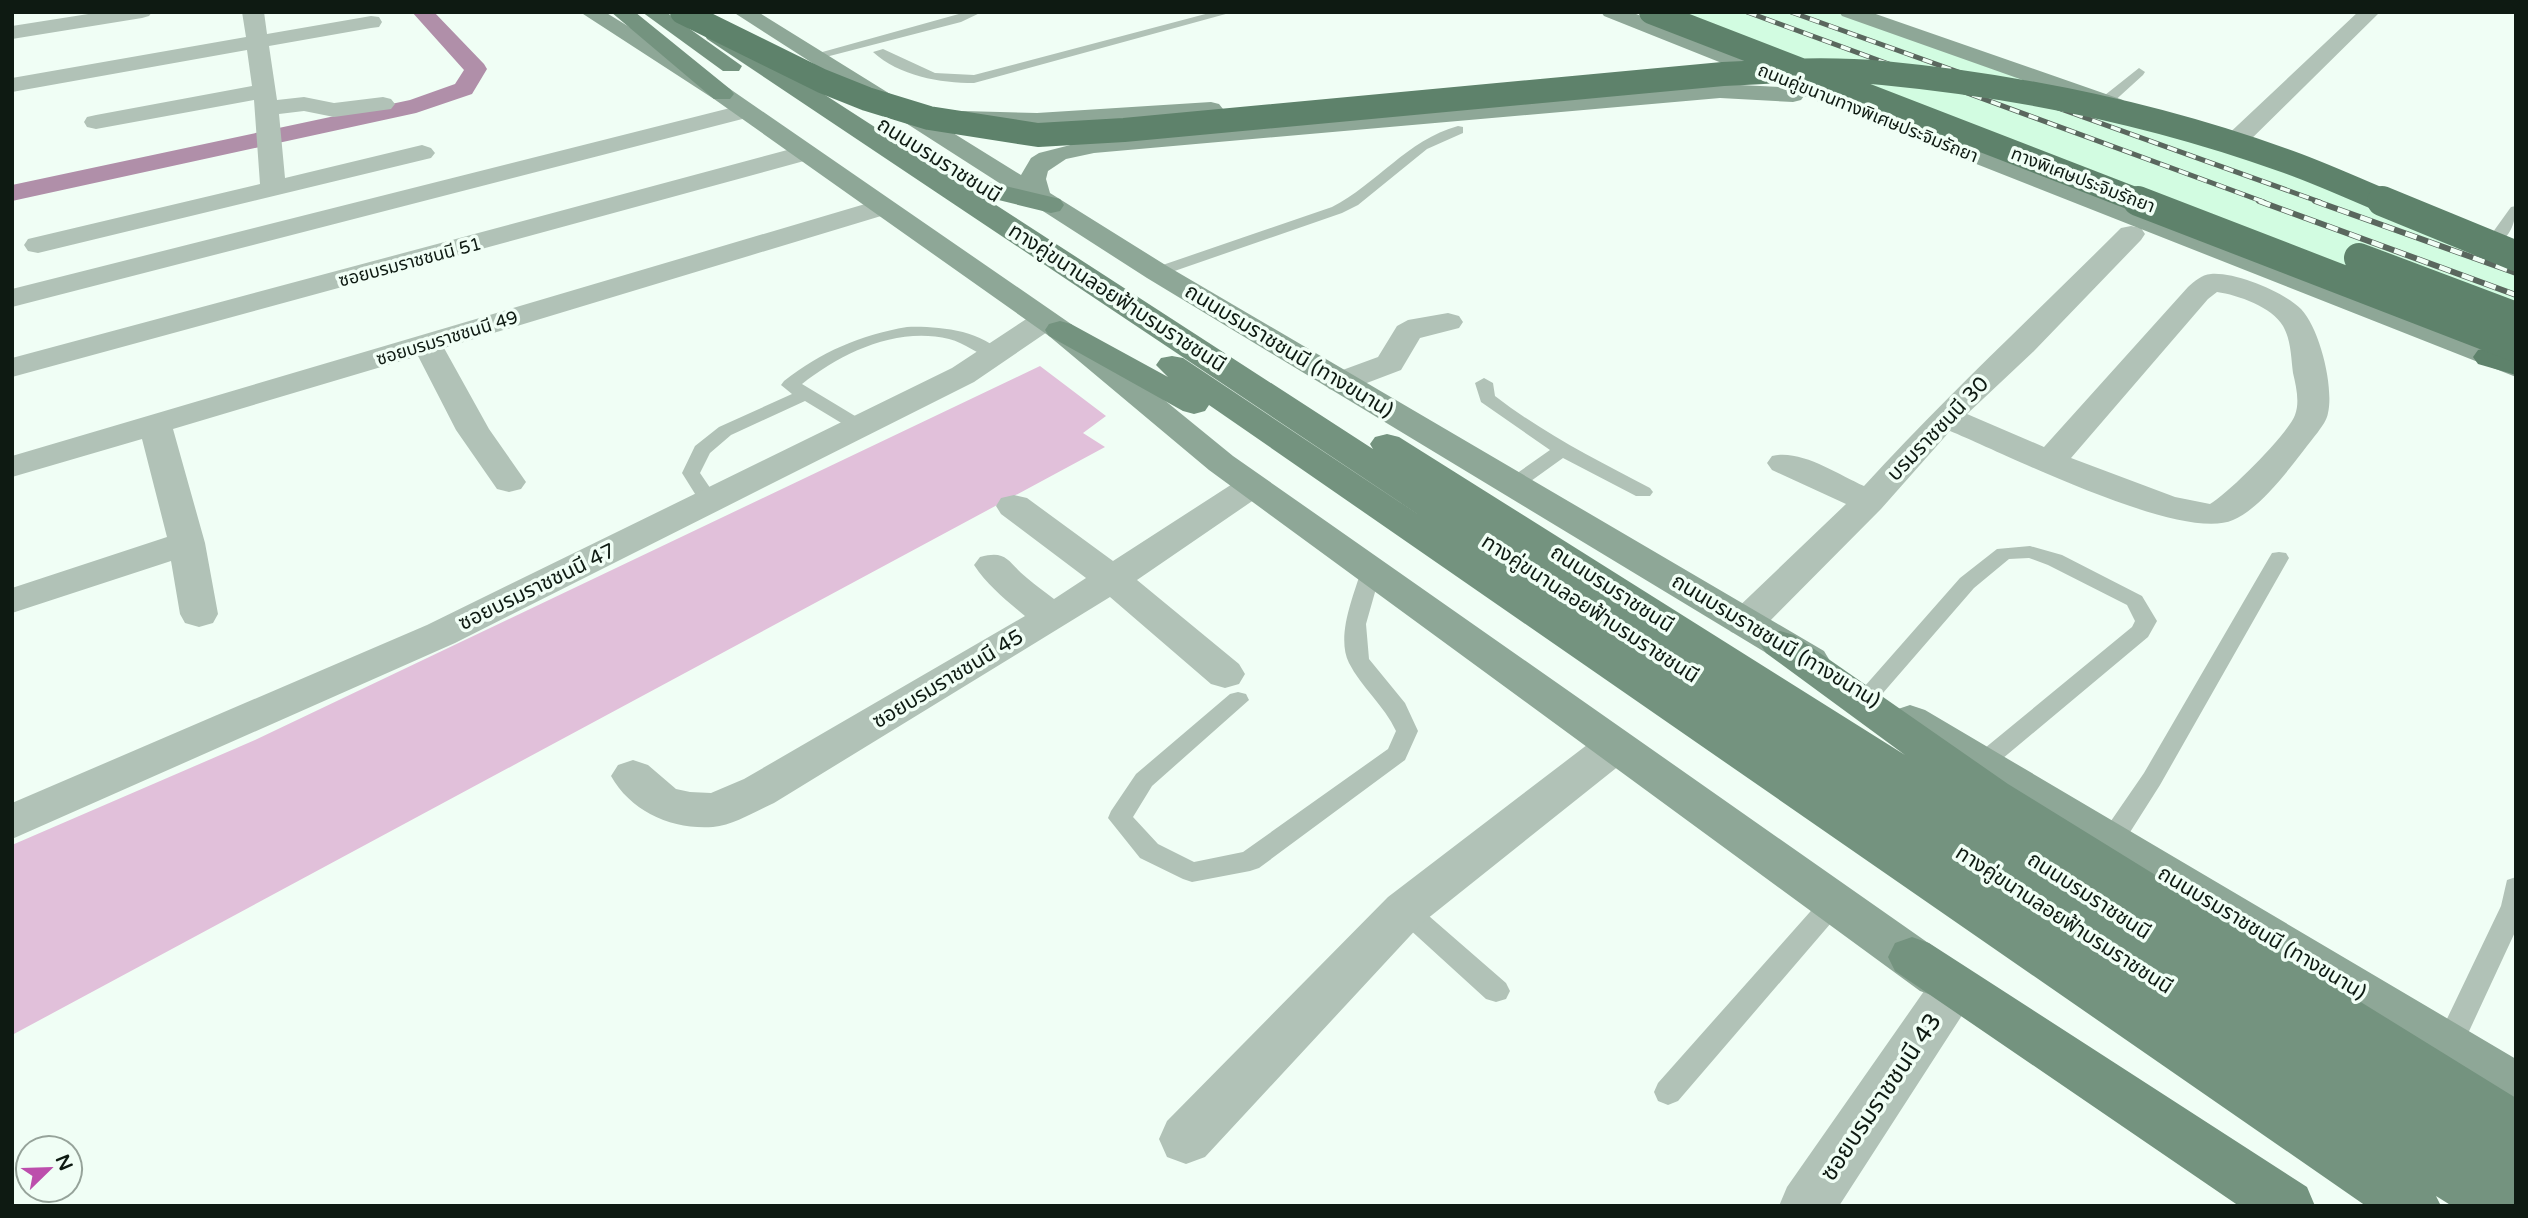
<svg xmlns="http://www.w3.org/2000/svg" width="2528" height="1218" viewBox="0 0 2528 1218" font-family="'Varela Round','Noto Sans Thai',sans-serif">
<style>
.built{fill:#d2fce1}
.green{fill:#e1c0da}
.lines{fill:none;stroke-linecap:round;stroke-linejoin:round}
.canal{fill:#b08fa9;fill-rule:evenodd}
.lane{fill:#b1c2b7;fill-rule:evenodd}
.street{fill:#b1c2b7;fill-rule:evenodd}
.secondary{fill:#8ea797;fill-rule:evenodd}
.primary{fill:#74937f;fill-rule:evenodd}
.highway{fill:#5e826b;fill-rule:evenodd}
.rail-far1-casing{stroke:#5a675e;stroke-width:5}
.rail-casing{stroke:#5a675e;stroke-width:6}
.rail-far1{stroke:#f0fef5;stroke-width:3.5;stroke-dasharray:10;stroke-linecap:butt}
.rail{stroke:#f0fef5;stroke-width:4.5;stroke-dasharray:12;stroke-linecap:butt}
.highway-bridge-far1{stroke:#5e826b;stroke-width:24}
.highway-bridge{stroke:#5e826b;stroke-width:30}
.labels{text-anchor:middle;dominant-baseline:central;stroke-width:7;stroke-linejoin:round;paint-order:stroke}
.far-street-label{font-size:18px;fill:#0e1a12;stroke:#f0fef5}
.street-label{font-size:21px;fill:#0e1a12;stroke:#f0fef5}
.near-street-label{font-size:24px;fill:#0e1a12;stroke:#f0fef5}
</style>
<rect width="100%" height="100%" fill="#f0fef5"/>
<path class="built" d="M 1673,12 L 1834,12 L 2516,253 L 2516,334 Z"/>
<path class="green" d="M 1040,366 L 1106,416 L 1083,433 L 1105,447 L 12,1035 L 12,845 L 255,740 Z"/>
<g class="lines">
<path class="canal" d="M 412,12 L 434,12 L 484,64 L 487,69 L 472,94 L 416,113 L 12,201 L 12,185 L 410,100 L 455,84 L 464,70 Z"/>
<path class="lane" d="M 966,12 L 982,12 L 961,22 L 818,59 L 808,56 Z
M 1213,12 L 1233,12 L 974,83 C 940,83 899,76 873,52 L 883,49 L 935,73 L 974,75 Z
M 2139,68 L 2145,72 L 2143,75 L 2110,105 L 2100,105 L 2100,99 Z
M 1458,126 L 1463,127 L 1463,133 L 1427,149 L 1358,205 L 1342,213 L 1163,275 L 1157,277 L 1149,272 L 1151,269 L 1332,207 C 1377,184 1407,140 1458,126 Z
M 2516,206 C 2516,220 2511,238 2496,244 L 2491,242 L 2488,239 L 2511,207 Z
M 907,327 C 937,326 982,330 1002,354 L 994,359 C 978,355 965,343 949,339 C 897,326 841,353 802,384 L 865,422 L 868,426 L 865,430 L 853,430 L 805,401 L 731,435 L 710,453 L 700,473 L 719,501 L 709,507 L 702,505 L 682,473 L 695,446 L 719,427 L 792,394 L 781,385 L 784,381 C 821,352 860,335 907,327 Z
M 1484,378 L 1493,383 L 1495,396 C 1543,433 1596,460 1650,488 L 1653,492 L 1650,496 L 1636,496 L 1563,458 L 1520,489 L 1506,489 L 1503,485 L 1506,481 L 1550,450 L 1481,402 L 1475,383 Z
M 2030,546 L 2062,555 L 2142,596 L 2157,621 L 2148,637 L 1990,769 L 1982,772 L 1974,769 L 1970,763 L 1974,757 L 2132,627 L 2135,621 L 2127,605 L 2048,565 L 2029,558 L 2009,559 L 1974,588 L 1876,701 L 1868,703 L 1860,701 L 1857,695 L 1960,578 L 1997,549 Z
M 2279,552 L 2286,553 L 2289,558 L 2160,785 L 2120,848 L 2111,851 L 2102,848 L 2099,841 L 2102,834 L 2144,773 L 2269,558 L 2272,553 Z
M 1371,565 L 1378,566 L 1381,571 L 1366,624 L 1369,659 L 1405,703 L 1418,731 L 1405,760 L 1259,868 L 1250,871 L 1192,882 L 1183,879 L 1140,858 L 1108,818 L 1111,811 L 1136,774 L 1230,694 L 1238,692 L 1246,694 L 1249,700 L 1152,786 L 1133,817 L 1158,844 L 1194,862 L 1243,852 L 1388,749 L 1396,731 C 1384,705 1361,687 1349,663 C 1336,637 1353,597 1361,571 L 1364,566 Z
M 2516,877 L 2516,930 L 2458,1055 L 2448,1058 L 2438,1055 L 2434,1046 L 2501,906 L 2507,880 Z
M 1834,892 L 1843,895 L 1847,902 L 1843,909 L 1678,1101 L 1668,1105 L 1658,1101 L 1654,1092 L 1658,1083 L 1825,895 Z
M 1405,900 L 1414,903 L 1506,983 L 1510,991 L 1506,999 L 1496,1002 L 1486,999 L 1396,917 L 1392,910 L 1396,903 Z"/>
<path class="street" d="M 101,12 L 152,12 L 149,16 L 142,18 L 12,39 L 12,26 Z
M 242,12 L 264,12 L 267,34 L 371,16 L 379,17 L 382,22 L 379,27 L 371,28 L 269,46 L 277,100 L 304,97 L 334,103 L 383,97 L 391,99 L 395,104 L 391,109 L 334,117 L 304,111 L 279,114 L 285,178 L 422,145 L 431,148 L 435,153 L 431,158 L 38,253 L 28,251 L 24,245 L 28,239 L 260,184 L 254,100 L 96,129 L 87,127 L 84,122 L 87,117 L 96,115 L 252,86 L 247,50 L 12,92 L 12,78 L 246,37 Z
M 2358,12 L 2380,12 L 2240,150 L 2231,152 L 2222,150 L 2219,145 L 2222,140 Z
M 746,104 L 754,106 L 758,111 L 754,116 L 12,307 L 12,289 Z
M 806,145 L 815,148 L 819,153 L 815,158 L 12,377 L 12,358 Z
M 882,199 L 891,201 L 895,207 L 891,213 L 444,348 L 489,429 L 526,482 L 521,489 L 509,492 L 497,489 L 456,430 L 418,356 L 173,429 L 205,543 L 218,614 L 213,623 L 199,627 L 185,623 L 180,614 L 171,561 L 12,613 L 12,588 L 167,537 L 142,439 L 12,477 L 12,456 Z
M 2131,226 L 2141,228 L 2145,234 L 2141,240 L 2034,351 L 1967,414 L 2044,447 L 2188,287 C 2195,281 2201,275 2211,274 C 2236,272 2284,292 2301,309 C 2320,329 2334,387 2328,413 C 2327,420 2322,426 2318,432 C 2297,458 2264,507 2233,520 C 2182,543 2006,454 1950,431 L 1881,509 L 1759,632 L 1745,636 L 1731,632 L 1726,623 L 1731,614 L 1846,504 L 1772,470 L 1767,463 L 1772,456 C 1801,449 1837,474 1864,486 C 1946,396 2035,314 2121,228 ZM 2217,292 C 2238,295 2272,307 2283,326 C 2291,340 2291,357 2293,373 C 2296,386 2300,402 2295,415 C 2288,434 2228,494 2210,504 L 2175,497 L 2071,458 L 2208,299 Z
M 1045,311 L 1056,314 L 1060,320 L 1056,326 L 974,382 L 455,643 L 12,839 L 12,803 L 427,625 L 952,368 L 1034,314 Z
M 1448,313 L 1459,316 L 1463,322 L 1459,328 L 1420,338 L 1401,370 L 1351,389 L 1340,392 L 1329,389 L 1324,382 L 1329,375 L 1378,357 L 1397,326 L 1408,320 Z
M 1252,476 L 1264,479 L 1269,486 L 1264,493 L 1137,580 L 1239,664 L 1245,674 L 1239,684 L 1225,688 L 1211,684 L 1110,597 L 774,803 C 756,811 734,825 713,827 C 673,830 631,812 611,776 L 618,765 L 633,760 L 648,765 L 676,789 L 690,792 L 711,793 L 744,779 L 1025,616 C 1006,600 988,586 974,565 L 980,557 C 1008,549 1008,563 1027,578 C 1035,585 1045,592 1054,599 L 1086,578 L 1001,514 L 996,506 L 1001,498 L 1014,495 L 1027,498 L 1113,561 L 1240,479 Z
M 1615,731 L 1630,735 L 1636,746 L 1630,757 L 1422,923 L 1205,1157 L 1186,1164 L 1167,1157 L 1159,1139 L 1167,1121 L 1388,897 L 1600,735 Z
M 1954,968 L 1972,974 L 1979,989 L 1839,1206 L 1779,1206 L 1787,1187 L 1936,974 Z"/>
<path class="secondary" d="M 580,12 L 605,12 L 730,89 L 1071,324 L 1233,456 L 1954,961 L 1962,976 L 1954,991 L 1937,997 L 1920,991 L 1209,470 L 1049,336 L 714,99 Z
M 733,12 L 758,12 L 1021,175 L 1031,158 L 1039,153 L 1094,139 L 1720,84 L 1782,87 L 1604,16 L 1601,12 L 1631,12 L 2516,357 L 2516,377 L 1804,96 L 1801,100 L 1793,102 L 1720,98 L 1094,153 L 1066,159 L 1048,171 L 1046,179 L 1050,193 L 1167,266 L 1824,651 L 1830,661 L 1824,671 L 1810,675 L 1796,671 L 1147,278 Z
M 1839,12 L 1870,12 L 2123,100 L 2127,105 L 2123,110 L 2107,110 L 1842,16 Z
M 1211,102 L 1219,104 L 1223,109 L 1219,114 L 1037,127 L 963,125 L 954,123 L 951,118 L 954,113 L 963,111 L 1037,113 Z
M 1910,705 L 1925,710 L 2516,1059 L 2516,1110 L 2497,1104 L 1895,730 L 1889,720 L 1895,710 Z"/>
<path class="primary" d="M 611,12 L 635,12 L 730,89 L 734,94 L 730,99 L 714,99 Z
M 642,12 L 666,12 L 742,66 L 739,71 L 723,71 Z
M 715,27 L 723,29 L 977,193 L 975,190 L 979,184 L 988,182 L 1060,199 L 1064,205 L 1060,211 L 1051,213 L 982,196 L 1373,449 L 1370,444 L 1375,437 L 1387,434 L 1399,437 L 1905,755 L 1766,653 L 1760,644 L 1766,635 L 1780,631 L 1794,635 L 2008,784 L 2516,1098 L 2516,1206 L 2452,1206 L 2436,1196 L 2441,1206 L 2366,1206 L 1209,405 L 1205,411 L 1194,414 L 1183,411 L 1049,336 L 1045,330 L 1049,324 L 1060,321 L 1071,324 L 1168,377 L 1156,365 L 1161,358 L 1172,356 L 1183,358 L 1422,517 L 707,39 L 704,34 L 707,29 Z
M 1912,937 L 1929,943 L 2307,1187 L 2315,1206 L 2239,1206 L 1895,971 L 1888,957 L 1895,943 Z"/>
<path class="highway" d="M 2489,348 L 2516,356 L 2516,375 L 2478,364 L 2473,357 L 2478,350 Z"/>
<defs>
<path id="rail-far1" d="M 1747,12 L 2264,202
M 1791,12 L 2320,202"/>
<path id="rail" d="M 2259,201 L 2516,295
M 2315,201 L 2516,273"/>
</defs>
<use href="#rail-far1" class="rail-far1-casing"/>
<use href="#rail" class="rail-casing"/>
<use href="#rail-far1" class="rail-far1"/>
<use href="#rail" class="rail"/>
<path class="highway-bridge-far1" d="M 682,12 L 822,81 L 867,99 L 929,118 L 1038,135 L 1124,130 L 1723,74 C 1776,71 1830,68 1883,73 C 2017,86 2155,114 2283,160 C 2318,172 2352,188 2386,202
M 1651,12 L 2142,202"/>
<path class="highway-bridge" d="M 2138,201 L 2516,347
M 2382,201 L 2516,256
M 2359,258 L 2516,317"/>
</g>
<g class="labels">
<g class="far-street-label">
<text transform="translate(1868 113) rotate(22)">ถนนคู่ขนานทางพิเศษประจิมรัถยา</text>
<text transform="translate(2083 180) rotate(21)">ทางพิเศษประจิมรัถยา</text>
<text transform="translate(410 262) rotate(-15)">ซอยบรมราชชนนี 51</text>
<text transform="translate(447 338) rotate(-17)">ซอยบรมราชชนนี 49</text>
</g>
<g class="street-label">
<text transform="translate(939 160) rotate(32)">ถนนบรมราชชนนี</text>
<text transform="translate(1117 298) rotate(33)">ทางคู่ขนานลอยฟ้าบรมราชชนนี</text>
<text transform="translate(1289 351) rotate(31)">ถนนบรมราชชนนี (ทางขนาน)</text>
<text transform="translate(1938 429) rotate(-46)">บรมราชชนนี 30</text>
<text transform="translate(537 587) rotate(-26)">ซอยบรมราชชนนี 47</text>
<text transform="translate(1612 589) rotate(33)">ถนนบรมราชชนนี</text>
<text transform="translate(1590 609) rotate(33)">ทางคู่ขนานลอยฟ้าบรมราชชนนี</text>
<text transform="translate(1776 641) rotate(31)">ถนนบรมราชชนนี (ทางขนาน)</text>
<text transform="translate(948 679) rotate(-31)">ซอยบรมราชชนนี 45</text>
<text transform="translate(2089 896) rotate(33)">ถนนบรมราชชนนี</text>
<text transform="translate(2064 920) rotate(33)">ทางคู่ขนานลอยฟ้าบรมราชชนนี</text>
<text transform="translate(2262 933) rotate(31)">ถนนบรมราชชนนี (ทางขนาน)</text>
</g>
<g class="near-street-label">
<text transform="translate(1881 1097) rotate(-56)">ซอยบรมราชชนนี 43</text>
</g>
</g>
<rect width="2528" height="1218" fill="none" stroke="#0e1a12" stroke-width="28"/>
<g transform="translate(49 1169) rotate(67)"><circle r="33" fill="#f0fef5" stroke="#96a39a" stroke-width="2"/>
<path d="M0-5L12 26L0 18L-12 26Z" fill="#bc4eac"/>
<text y="-10" font-size="19" font-weight="bold" text-anchor="middle" fill="#0e1a12">N</text>
</g>
</svg>
